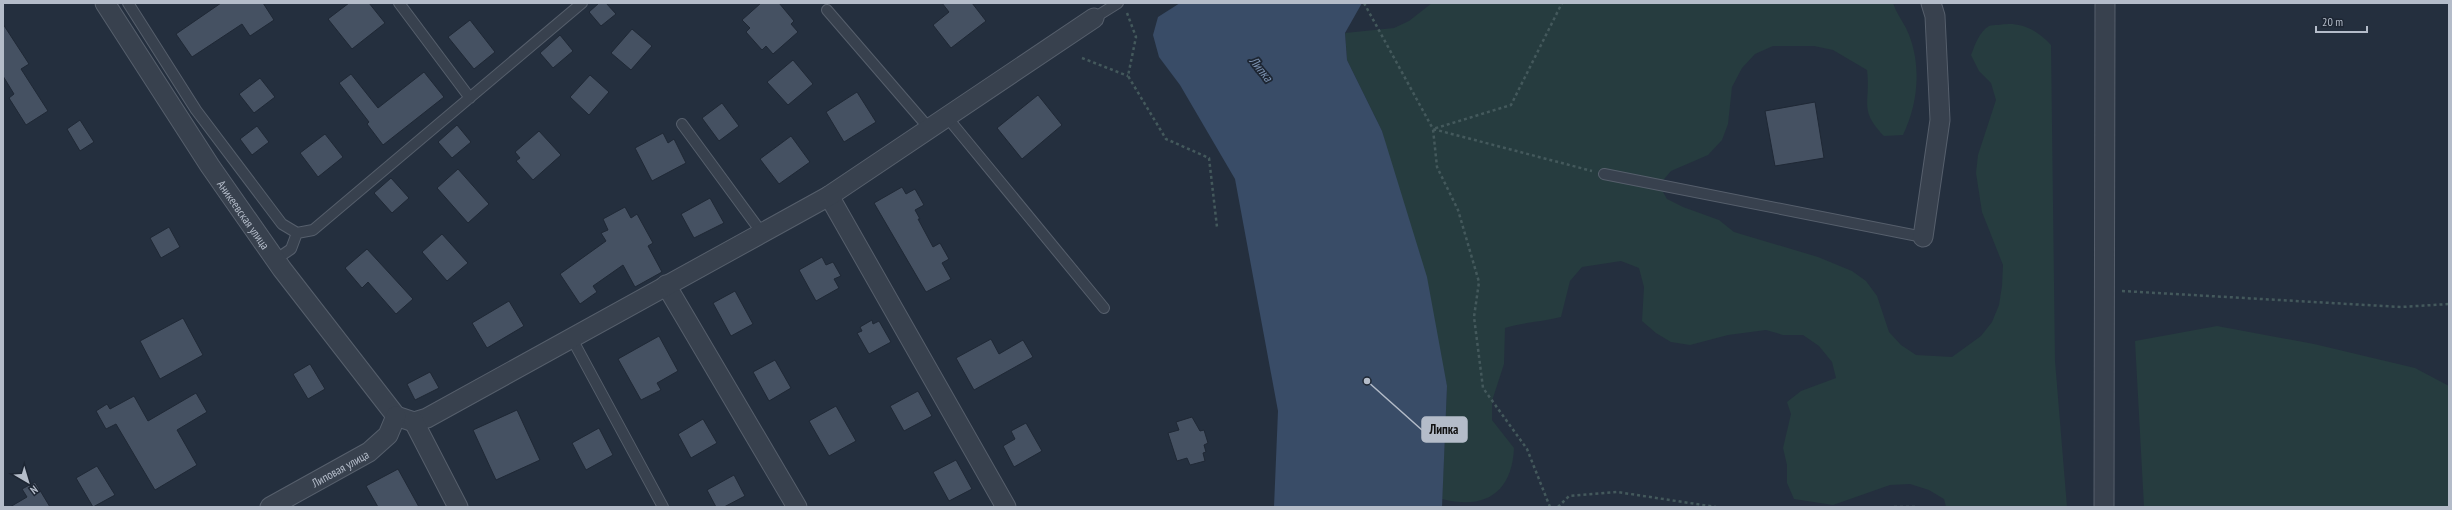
<svg xmlns="http://www.w3.org/2000/svg" width="2452" height="510" viewBox="0 0 2452 510" font-family="'PT Sans Narrow',sans-serif">
<style>
.green{fill:#263c3f}
.water{fill:#394c67}
.building{fill:#455162;stroke:#1f2835}
.lines{fill:none;stroke-linecap:round;stroke-linejoin:round}
.service-casing{stroke:#565f6c;stroke-width:12}
.minor-casing{stroke:#565f6c;stroke-width:21}
.path{stroke:#44595c;stroke-width:2.5;stroke-dasharray:3 3;stroke-linecap:butt}
.service{stroke:#38414e;stroke-width:10}
.minor{stroke:#38414e;stroke-width:19}
.labels{text-anchor:middle;dominant-baseline:central;stroke-width:3.5;stroke-linejoin:round;paint-order:stroke}
.street-label{font-size:12px;fill:#b4bcc9;stroke:#1d2633}
.water-label{font-size:13px;font-style:italic;fill:#7c92b1;stroke:#1d2633}
.leader{fill:none;stroke:#b4bcc9;stroke-width:1.5}
.callout-dot{fill:#b4bcc9;stroke:#1d2633;stroke-width:1.5}
.callout{fill:#b4bcc9;stroke:#b4bcc9;stroke-width:1.5}
.callout-label{font-size:13px;text-anchor:middle;font-weight:bold;fill:#111}
</style>
<rect width="100%" height="100%" fill="#242f3e"/>
<path class="green" d="M 1432,3 L 1893,3 C 1896,12 1901,19 1906,28 C 1922,61 1919,102 1903,135 L 1884,136 C 1858,109 1871,103 1867,70 L 1833,50 L 1814,46 L 1773,46 L 1755,54 L 1742,68 L 1732,87 L 1728,124 L 1722,140 L 1708,155 L 1671,171 L 1659,185 L 1667,199 L 1683,207 L 1719,220 L 1734,232 L 1818,257 L 1852,271 L 1866,281 L 1877,296 L 1889,332 L 1901,345 L 1916,355 L 1952,357 L 1981,336 L 1992,322 L 1999,305 L 2002,286 L 2003,265 L 1982,212 L 1976,173 L 1978,155 L 1996,100 L 1991,83 L 1979,71 L 1971,55 C 1975,45 1979,32 1989,26 C 1991,25 1995,25 1998,25 C 2020,21 2036,29 2051,45 L 2055,361 L 2067,507 L 1946,507 L 1944,499 L 1929,490 L 1910,484 L 1890,485 L 1833,505 L 1794,499 L 1787,483 L 1787,465 L 1783,448 L 1791,414 L 1787,402 L 1801,391 L 1836,378 L 1832,362 L 1819,346 L 1803,335 L 1783,335 L 1766,330 L 1728,335 L 1690,345 L 1671,342 L 1656,333 L 1642,321 L 1644,287 L 1639,268 L 1621,261 L 1582,267 L 1570,281 L 1561,317 C 1542,322 1523,322 1505,328 L 1504,364 L 1492,401 L 1492,420 L 1514,448 C 1512,493 1485,510 1442,499 L 1447,386 L 1382,131 L 1347,60 L 1345,33 L 1394,28 L 1409,21 Z
M 2217,326 L 2314,344 L 2415,368 L 2449,386 L 2449,507 L 2144,507 L 2135,341 Z"/>
<path class="water" d="M 1180,3 L 1362,3 L 1345,33 L 1347,60 L 1382,131 L 1427,277 L 1447,386 L 1442,507 L 1274,507 L 1278,411 L 1235,179 L 1180,85 L 1159,57 L 1153,35 L 1158,17 Z"/>
<path class="building" d="M 221,3 L 263,3 L 274,20 L 250,36 L 242,24 L 192,57 L 176,34 Z
M 349,3 L 369,3 L 385,23 L 352,49 L 328,19 Z
M 599,3 L 606,3 L 616,14 L 601,26 L 589,12 Z
M 761,3 L 779,3 L 794,21 L 791,24 L 798,32 L 773,54 L 766,46 L 762,50 L 746,32 L 750,28 L 742,20 Z
M 942,3 L 972,3 L 986,21 L 951,48 L 933,25 L 949,12 Z
M 470,20 L 495,52 L 474,69 L 448,37 Z
M 3,24 L 29,64 L 21,69 L 48,111 L 26,125 L 9,98 L 14,94 L 3,76 Z
M 632,29 L 652,46 L 631,70 L 611,53 Z
M 560,35 L 573,51 L 553,68 L 540,53 Z
M 793,60 L 813,84 L 788,105 L 767,82 Z
M 424,72 L 444,97 L 383,145 L 367,124 L 369,122 L 339,83 L 351,74 L 378,108 Z
M 590,75 L 609,92 L 589,115 L 570,97 Z
M 260,78 L 275,97 L 254,113 L 239,94 Z
M 857,92 L 876,122 L 844,142 L 826,112 Z
M 1038,95 L 1062,125 L 1022,159 L 997,128 Z
M 1815,102 L 1824,158 L 1775,166 L 1765,111 Z
M 722,103 L 739,126 L 719,141 L 702,118 Z
M 80,120 L 94,142 L 80,151 L 67,129 Z
M 457,125 L 471,142 L 452,158 L 438,142 Z
M 257,126 L 269,142 L 252,155 L 240,139 Z
M 539,131 L 561,155 L 533,180 L 516,161 L 520,158 L 515,152 Z
M 663,133 L 668,143 L 674,139 L 686,163 L 652,181 L 635,148 Z
M 325,134 L 343,157 L 318,177 L 300,153 Z
M 791,136 L 810,162 L 779,184 L 760,159 Z
M 458,169 L 489,204 L 468,223 L 437,188 Z
M 391,178 L 409,198 L 392,213 L 374,193 Z
M 902,187 L 906,194 L 915,189 L 924,205 L 915,210 L 920,219 L 918,219 L 933,247 L 940,243 L 949,259 L 942,263 L 951,279 L 926,292 L 874,203 Z
M 710,198 L 724,223 L 694,238 L 681,214 Z
M 625,207 L 631,218 L 637,214 L 653,243 L 648,246 L 662,272 L 635,287 L 623,265 L 593,286 L 597,292 L 580,304 L 560,274 L 606,241 L 601,233 L 608,230 L 603,219 Z
M 169,227 L 180,247 L 161,258 L 150,238 Z
M 442,234 L 468,263 L 447,281 L 422,252 Z
M 367,249 L 413,299 L 396,314 L 368,282 L 362,288 L 345,268 Z
M 822,257 L 826,265 L 833,262 L 841,276 L 834,279 L 839,288 L 816,301 L 799,270 Z
M 735,291 L 753,324 L 731,336 L 713,303 Z
M 509,301 L 524,326 L 487,348 L 472,323 Z
M 183,318 L 203,355 L 160,379 L 140,341 Z
M 872,320 L 873,324 L 879,321 L 891,342 L 869,354 L 857,333 L 862,331 L 860,327 Z
M 659,336 L 678,371 L 657,383 L 661,390 L 641,400 L 618,359 Z
M 991,339 L 999,354 L 1023,340 L 1033,357 L 974,390 L 956,358 Z
M 775,360 L 791,388 L 769,401 L 753,372 Z
M 310,364 L 325,389 L 308,399 L 293,374 Z
M 430,372 L 439,388 L 415,400 L 407,384 Z
M 918,391 L 932,416 L 904,431 L 890,406 Z
M 196,393 L 207,412 L 177,430 L 197,465 L 155,490 L 116,424 L 106,429 L 96,411 L 107,404 L 110,409 L 134,396 L 148,421 Z
M 836,406 L 856,441 L 829,456 L 809,421 Z
M 517,410 L 540,460 L 496,480 L 473,430 Z
M 1192,417 L 1200,431 L 1204,430 L 1208,443 L 1204,445 L 1206,452 L 1203,453 L 1205,461 L 1190,465 L 1187,458 L 1177,461 L 1168,433 L 1179,430 L 1176,422 Z
M 703,419 L 717,443 L 691,458 L 678,434 Z
M 1026,423 L 1042,451 L 1014,467 L 1003,446 L 1015,439 L 1011,431 Z
M 599,428 L 613,455 L 586,470 L 572,443 Z
M 956,460 L 972,489 L 949,501 L 933,472 Z
M 97,466 L 115,495 L 93,507 L 76,478 Z
M 398,469 L 419,507 L 378,507 L 366,486 Z
M 734,475 L 745,496 L 724,507 L 716,507 L 707,490 Z
M 35,482 L 50,507 L 10,507 L 27,497 L 22,489 Z"/>
<g class="lines">
<defs>
<path id="service" d="M 128,3 L 196,110 L 282,224 L 297,233 L 313,230 L 582,3
M 399,3 L 470,98
M 827,10 L 928,127
M 1094,18 L 1118,3
M 946,116 L 1104,308
M 682,124 L 762,233
M 1604,174 L 1923,237
M 275,260 L 291,249 L 297,233
M 571,337 L 663,507"/>
<g id="minor">
<path id="s1" d="M 105,3 L 210,166 L 282,269 L 396,416"/>
<path d="M 829,196 L 1006,507"/>
<path d="M 1923,237 L 1940,120 L 1935,16 L 1931,3"/>
<path d="M 666,285 L 797,507"/>
<path d="M 396,416 L 414,422 L 427,418 L 829,196 L 1094,18"/>
<path d="M 414,422 L 458,507"/>
<path id="s2" d="M 270,507 L 369,452 L 388,435 L 396,416"/>
<path d="M 2104,507 L 2105,3"/>
</g>
</defs>
<use href="#service" class="service-casing"/>
<use href="#minor" class="minor-casing"/>
<path class="path" d="M 1364,3 L 1433,129 L 1592,171
M 1127,13 L 1136,37 L 1128,76 L 1166,139 L 1209,158 L 1217,227
M 1082,58 L 1128,76
M 2122,291 L 2401,307 L 2449,304
M 1550,507 L 1527,449 L 1483,388 L 1474,317 L 1479,282 L 1458,210 L 1437,167 L 1433,129 L 1511,105 L 1562,3
M 1558,507 L 1569,496 L 1617,492 L 1716,507
M 1894,507 L 1918,507"/>
<use href="#service" class="service"/>
<use href="#minor" class="minor"/>
</g>
<g class="labels">
<g class="street-label">
<text stroke="none"><textPath href="#s1" startOffset="253">Аникеевская улица</textPath></text>
<text stroke="none"><textPath href="#s2" startOffset="80">Липовая улица</textPath></text>
</g>
<g class="water-label">
<text transform="translate(1261 69) rotate(51)">Липка</text>
</g>
</g>
<path class="leader" d="M1367 381L1422 430"/>
<circle class="callout-dot" cx="1367" cy="381" r="4"/>
<rect class="callout" x="1422" y="417" width="45" height="25" rx="4"/>
<g class="callout-label">
<text x="1444" y="434">Липка</text>
</g>
<rect width="2452" height="510" fill="none" stroke="#b4bcc9" stroke-width="8"/>
<g transform="translate(28 482) rotate(142)" stroke="#1d2633" stroke-width="3" paint-order="stroke">
<path d="M0-3L7 15L0 10L-7 15Z" fill="#b4bcc9"/>
<text y="-6" font-size="11" font-weight="bold" text-anchor="middle" fill="#b4bcc9">N</text>
</g>
<path d="M2316 26v6h51v-6" fill="none" stroke="#b4bcc9" stroke-width="2"/>
<text x="2322" y="26" font-size="12" fill="#b4bcc9" stroke="#1d2633" stroke-width="3" paint-order="stroke">20 m</text>
</svg>
